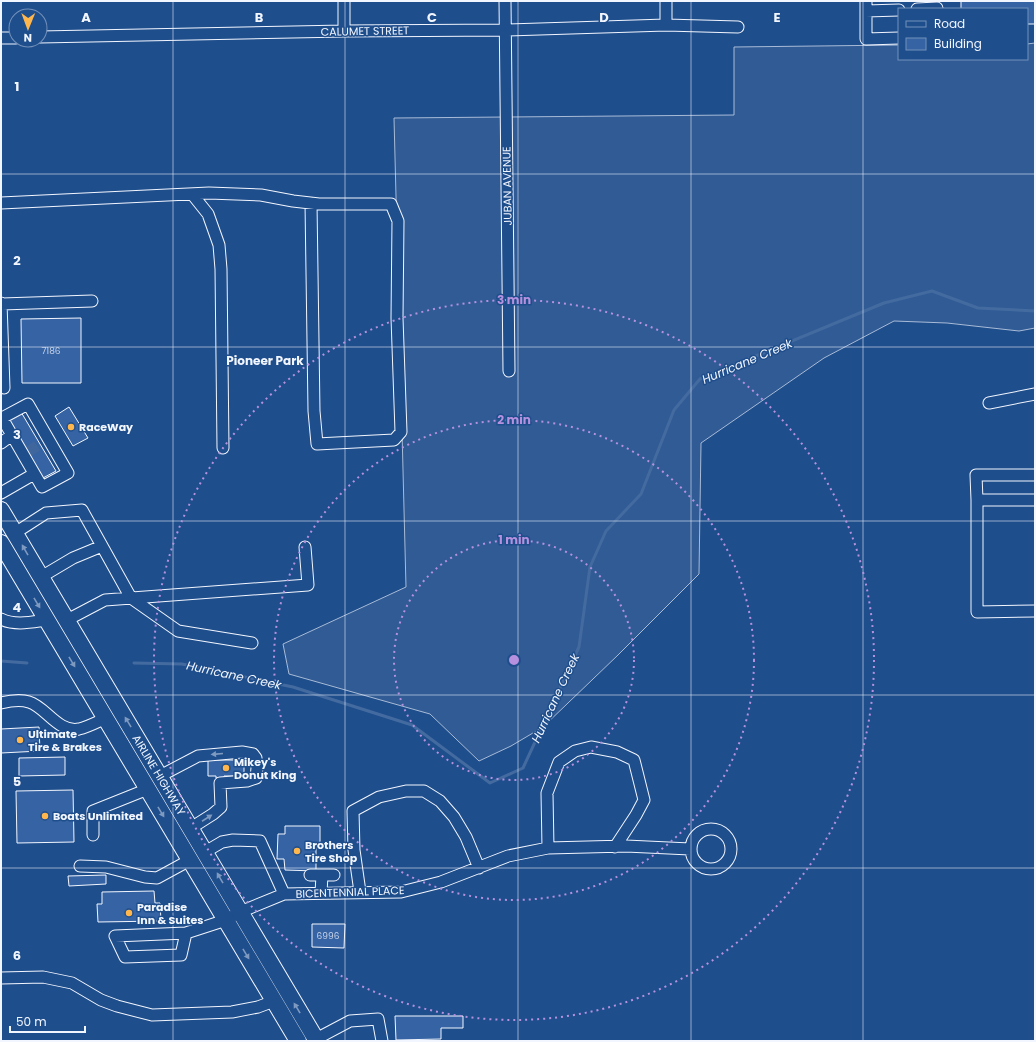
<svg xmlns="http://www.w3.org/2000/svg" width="1036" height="1042" viewBox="0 0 1036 1042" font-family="Poppins,sans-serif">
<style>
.built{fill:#305b95;stroke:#a8bbd7}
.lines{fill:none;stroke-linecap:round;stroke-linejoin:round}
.stream{stroke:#446ba0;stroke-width:3}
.building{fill:#3563a3;stroke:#f2f6ff}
.minor-tunnel{stroke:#3f679d;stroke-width:11;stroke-dasharray:11 5.5;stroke-linecap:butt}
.minor-casing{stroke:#f2f6ff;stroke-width:13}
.highway-casing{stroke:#f2f6ff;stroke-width:18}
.minor{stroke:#1f4e8c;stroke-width:11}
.highway{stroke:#1f4e8c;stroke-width:16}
.oneway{fill:#7e9ac0}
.grid{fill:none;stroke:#f2f6ff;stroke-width:1;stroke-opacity:0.55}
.ring{fill:none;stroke:#b691df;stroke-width:2;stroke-dasharray:2 4}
.poi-dot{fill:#ffb74d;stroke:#1f4e8c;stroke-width:1.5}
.labels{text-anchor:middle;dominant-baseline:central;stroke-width:3;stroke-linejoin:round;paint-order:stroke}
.number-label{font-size:9px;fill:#c3d1e8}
.street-label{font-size:11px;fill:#f2f6ff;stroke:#1f4e8c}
.poi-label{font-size:11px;font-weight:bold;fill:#f2f6ff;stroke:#1f4e8c;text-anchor:start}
.neighbourhood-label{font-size:12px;font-weight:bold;fill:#f2f6ff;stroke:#1f4e8c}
.water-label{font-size:12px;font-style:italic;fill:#f2f6ff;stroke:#1f4e8c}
.grid-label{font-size:13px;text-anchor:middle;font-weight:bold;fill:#f2f6ff;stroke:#1f4e8c;stroke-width:3;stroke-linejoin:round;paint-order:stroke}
.centre{fill:#b691df;stroke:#1f4e8c;stroke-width:2}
.ring-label{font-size:12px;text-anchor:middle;font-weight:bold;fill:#b691df;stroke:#1f4e8c;stroke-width:3;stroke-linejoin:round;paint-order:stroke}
</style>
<rect width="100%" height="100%" fill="#1f4e8c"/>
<path class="built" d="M 1035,43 L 1035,328 L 1019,331 L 947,323 L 894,321 L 824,358 L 701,443 L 699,574 L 618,655 L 543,727 L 511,746 L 479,761 L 430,714 L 289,674 L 283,644 L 406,587 L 394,118 L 734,115 L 734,47 L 899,45 L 899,59 L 1027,59 L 1027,44 Z"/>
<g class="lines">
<path class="stream" d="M 1,661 L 27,663
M 134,663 L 182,664 L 293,687 L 412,725 L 490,783 L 523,768 L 579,647 L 590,567 L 606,531 L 641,494 L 674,410 L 700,379 L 884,303 L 932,291 L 978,308 L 1035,311"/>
</g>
<path class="building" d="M 961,1 L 1035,1 L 1035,24 L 1027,24 L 1027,9 L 961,9 Z
M 81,318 L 81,383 L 22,383 L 21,319 Z
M 69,407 L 88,438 L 73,446 L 55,416 Z
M 21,412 L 56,471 L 43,478 L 9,420 Z
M 39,727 L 40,751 L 1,753 L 1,729 Z
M 65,757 L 65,775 L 19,776 L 19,758 Z
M 208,760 L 244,760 L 244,776 L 224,776 L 224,778 L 216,778 L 216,776 L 208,776 Z
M 73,790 L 74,842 L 17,843 L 16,791 Z
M 285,826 L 320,826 L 320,844 L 316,844 L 316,871 L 285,870 L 284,859 L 277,859 L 278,834 L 285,834 Z
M 106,875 L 106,884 L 69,886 L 68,876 Z
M 154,891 L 155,903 L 160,903 L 161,921 L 98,922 L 97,904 L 102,904 L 102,892 Z
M 312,924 L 345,924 L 344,948 L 312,947 Z
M 395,1016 L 463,1016 L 463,1028 L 441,1028 L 441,1039 L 396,1040 Z"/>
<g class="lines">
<path class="minor-tunnel" d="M 28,452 L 40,444"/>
<defs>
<path id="minor" d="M 505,1 L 509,371
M 666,1 L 666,25
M 866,1 L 866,39 L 899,38
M 917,9 L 937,8
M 866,11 L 899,10
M 344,31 L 344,1
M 40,37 L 344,31 L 506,30 L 666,25 L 738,27
M 1,38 L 16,38
M 192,194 L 208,214 L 219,245 L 221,269 L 223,448
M 1,203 L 209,193 L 261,195 L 293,201 L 319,204 L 391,204 L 398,221 L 397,318 L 401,432 L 394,440 L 317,444 L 314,411 L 311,203
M 1,303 L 4,388
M 2,304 L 92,301
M 989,403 L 1035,394
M 28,404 L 68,473 L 42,487 L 2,418 Z
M 1,443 L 12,435
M 1,493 L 34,474
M 977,500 L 976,475 L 1035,475
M 1035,500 L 977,500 L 977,612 L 1035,611
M 15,533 L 46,513 L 82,510 L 131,598 L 178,631 L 252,643
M 41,577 L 73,558 L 102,546
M 1,619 C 15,626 32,622 47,620
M 67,620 L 105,600 L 308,585 L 305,547
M 1,703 C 9,701 20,699 29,702 C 46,707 58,733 79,729 C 88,727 97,722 106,718
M 160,776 L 198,756 L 242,752 L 253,754 L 256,758 L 257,768 L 256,778 L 247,781 L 220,783 L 221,807 L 213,814 L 191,828
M691 849a20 20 0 1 1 40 0a20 20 0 1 1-40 0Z
M 93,835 L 93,811 L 148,789
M 548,848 L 547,793 L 559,762 L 575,751 L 591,747 L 617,752 L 634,760 L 644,800 L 636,815 L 615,847
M 205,852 L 222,842 L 233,840 L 260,841 L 284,894
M 80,866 L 106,867 L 145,877 L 157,878 L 190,860
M 310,875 L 322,875 L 321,893
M 322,875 L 334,875
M 360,892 L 354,850 L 353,811 L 379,797 L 406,791 L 424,791 L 440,801 L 454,817 L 466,837 L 479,868
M 186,933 L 181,955 L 125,957 L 115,936 L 186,933 L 226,920 L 240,912 L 284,894 L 401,892 L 441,882 L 508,856 L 548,848 L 626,846 L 690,849
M 1,978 L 43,977 L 72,983 L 101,1000 L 117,1006 L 152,1015 L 232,1012 L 258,1007 L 274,1001
M 316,1039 L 350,1021 L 378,1019 L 382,1041"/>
<path id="highway" d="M 1,510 L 317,1041
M 1,543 L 298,1041"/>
</defs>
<use href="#minor" class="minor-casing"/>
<use href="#highway" class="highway-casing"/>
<use href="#minor" class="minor"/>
<use href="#highway" class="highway"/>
</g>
<defs><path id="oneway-solid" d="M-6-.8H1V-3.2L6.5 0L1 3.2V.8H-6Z"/></defs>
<g class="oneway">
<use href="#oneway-solid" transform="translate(25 550) rotate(-120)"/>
<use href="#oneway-solid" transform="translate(37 603) rotate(59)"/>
<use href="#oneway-solid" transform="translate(72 662) rotate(59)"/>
<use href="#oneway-solid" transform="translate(128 722) rotate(-121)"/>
<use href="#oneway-solid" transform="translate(217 754) rotate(175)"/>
<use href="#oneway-solid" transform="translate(161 812) rotate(59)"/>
<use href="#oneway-solid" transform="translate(207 818) rotate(-33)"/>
<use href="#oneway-solid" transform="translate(220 878) rotate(-120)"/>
<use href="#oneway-solid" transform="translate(246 954) rotate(59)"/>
<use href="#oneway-solid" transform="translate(297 1008) rotate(-121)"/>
</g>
<path class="grid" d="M 173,1 L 173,1041M 345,1 L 345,1041M 518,1 L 518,1041M 691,1 L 691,1041M 863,1 L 863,1041M 1,174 L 1035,174M 1,347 L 1035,347M 1,521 L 1035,521M 1,695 L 1035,695M 1,868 L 1035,868"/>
<g class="ring">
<circle cx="514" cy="660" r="120"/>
<circle cx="514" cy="660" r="240"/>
<circle cx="514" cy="660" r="360"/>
</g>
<g class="poi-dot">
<circle cx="71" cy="427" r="4"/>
<circle cx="20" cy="740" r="4"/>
<circle cx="226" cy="768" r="4"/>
<circle cx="45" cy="816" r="4"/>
<circle cx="297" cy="851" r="4"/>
<circle cx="129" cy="913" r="4"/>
</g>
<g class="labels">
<g class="number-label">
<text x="51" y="351">7186</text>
<text x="328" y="936">6996</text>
</g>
<g class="street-label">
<text transform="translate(365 31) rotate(-1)">CALUMET STREET</text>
<text transform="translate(507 186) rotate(-91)">JUBAN AVENUE</text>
<text transform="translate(159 775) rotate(59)">AIRLINE HIGHWAY</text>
<text transform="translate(350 892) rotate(-2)">BICENTENNIAL PLACE</text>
</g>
<g class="poi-label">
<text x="79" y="427">RaceWay</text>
<text x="28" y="734">Ultimate<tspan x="28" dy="13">Tire &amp; Brakes</tspan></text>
<text x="234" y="762">Mikey's<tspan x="234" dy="13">Donut King</tspan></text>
<text x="53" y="816">Boats Unlimited</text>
<text x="305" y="845">Brothers<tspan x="305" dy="13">Tire Shop</tspan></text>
<text x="137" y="907">Paradise<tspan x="137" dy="13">Inn &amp; Suites</tspan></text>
</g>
<g class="neighbourhood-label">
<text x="265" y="360">Pioneer Park</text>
</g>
<g class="water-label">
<text transform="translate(747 361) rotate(-23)">Hurricane Creek</text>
<text transform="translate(234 675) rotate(12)">Hurricane Creek</text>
<text transform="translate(555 698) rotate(-65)">Hurricane Creek</text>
</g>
</g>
<g class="grid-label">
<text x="86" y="22">A</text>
<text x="259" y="22">B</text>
<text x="432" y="22">C</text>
<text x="604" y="22">D</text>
<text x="777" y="22">E</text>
<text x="17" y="91">1</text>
<text x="17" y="265">2</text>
<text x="17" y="439">3</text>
<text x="17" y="612">4</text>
<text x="17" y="786">5</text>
<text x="17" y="960">6</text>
</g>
<circle cx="514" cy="660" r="6" class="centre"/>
<g class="ring-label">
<text x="514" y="304">3 min</text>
<text x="514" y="424">2 min</text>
<text x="514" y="544">1 min</text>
</g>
<rect width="1036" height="1042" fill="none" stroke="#f2f6ff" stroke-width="4"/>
<rect x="898" y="8" width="130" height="52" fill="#1f4e8c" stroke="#7391ba"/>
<rect x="906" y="21" width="20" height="6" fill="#1f4e8c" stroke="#7391ba"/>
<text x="934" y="28" font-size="12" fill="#f2f6ff">Road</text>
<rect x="906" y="38" width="20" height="12" fill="#3563a3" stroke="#7391ba"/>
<text x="934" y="48" font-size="12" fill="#f2f6ff">Building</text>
<g transform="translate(28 28) rotate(181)"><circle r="19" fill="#1f4e8c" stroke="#7391ba"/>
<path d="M0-3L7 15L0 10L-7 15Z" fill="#ffb74d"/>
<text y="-6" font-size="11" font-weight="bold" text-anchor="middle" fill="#f2f6ff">N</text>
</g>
<path d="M10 1026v6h75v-6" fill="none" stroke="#f2f6ff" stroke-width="2"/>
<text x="16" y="1026" font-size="12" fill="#f2f6ff" stroke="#1f4e8c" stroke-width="3" paint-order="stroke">50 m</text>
</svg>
